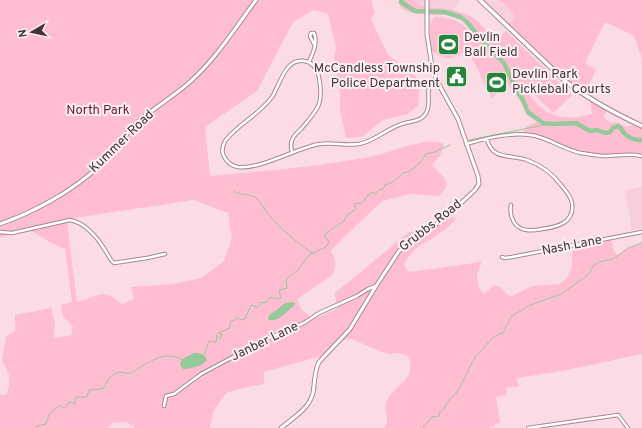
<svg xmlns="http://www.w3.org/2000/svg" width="642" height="428" viewBox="0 0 642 428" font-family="Overpass,sans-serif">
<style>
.built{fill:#f7cfdb}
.green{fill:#ffbdd1;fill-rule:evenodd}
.water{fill:#96c99a}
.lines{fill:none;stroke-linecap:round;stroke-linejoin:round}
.stream{stroke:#96c99a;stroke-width:1}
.river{stroke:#96c99a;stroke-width:4.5}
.minor-casing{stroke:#a58891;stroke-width:4.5}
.tertiary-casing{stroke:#a58891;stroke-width:5}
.primary-casing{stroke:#a58891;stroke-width:5.5}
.minor{stroke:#fff;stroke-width:2.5}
.tertiary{stroke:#fff;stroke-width:3}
.primary{stroke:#fff;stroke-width:3.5}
.labels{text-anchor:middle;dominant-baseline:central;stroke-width:4;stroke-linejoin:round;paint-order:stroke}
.poi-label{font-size:13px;fill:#423539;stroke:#fceff2;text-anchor:start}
.park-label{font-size:13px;fill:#651639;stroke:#fceff2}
.street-label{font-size:13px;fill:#423539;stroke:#fceff2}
</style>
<rect width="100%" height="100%" fill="#fbdce5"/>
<path class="built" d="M 414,0 L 461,0 L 453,10 L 440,7 L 424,6 L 418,4 Z
M 484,0 L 503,2 L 517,16 L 509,24 Z
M 642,187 L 642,228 L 632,230 L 625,191 Z"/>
<path class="green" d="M 0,0 L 371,0 L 375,12 L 371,19 L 388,55 L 420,80 L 418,106 L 408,114 L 383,120 L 362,137 L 346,138 L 340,111 L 340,93 L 334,58 L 336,48 L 328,14 L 314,10 L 293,22 L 257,91 L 205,127 L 210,176 C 268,170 326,167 382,154 C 399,149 428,137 444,144 L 440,156 L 432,165 L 444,178 L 447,185 L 440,196 L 411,194 L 382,201 L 331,250 L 336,264 L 332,275 L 297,299 L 302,310 L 314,319 L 337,309 L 335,293 L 408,233 L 417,230 L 422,234 L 448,215 L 457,219 C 450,225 444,230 437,235 C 420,247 415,245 404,264 L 407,270 L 410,272 L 481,262 C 481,267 479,268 478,272 C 475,281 479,288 484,294 L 489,289 L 495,285 L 503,289 L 507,295 L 512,296 L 532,286 L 560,284 L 567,278 L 572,267 L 572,253 L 574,250 L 577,248 L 597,245 L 610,240 L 612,241 L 613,250 L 616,254 L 618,255 C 626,250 631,244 642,244 L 642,354 L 567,370 L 517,378 L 519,386 L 506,388 L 507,395 L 496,397 L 500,422 L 489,428 L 384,428 C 391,417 384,414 386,404 C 390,385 419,382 408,356 L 400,353 L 390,354 L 382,352 L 352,339 L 336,341 L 322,356 L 264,372 L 264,384 L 243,388 L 226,393 L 213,412 L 210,428 L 135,428 L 126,422 L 113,423 L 107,428 L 0,428 L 0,395 L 6,395 L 9,387 L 9,375 L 2,360 L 6,336 L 15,331 L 15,315 L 51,308 L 55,324 L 54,338 L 71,335 L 73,327 L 63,316 L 61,305 L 72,302 L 65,249 L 51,243 L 30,230 L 0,237 ZM 194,200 L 228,213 L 232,238 L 224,261 L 201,278 L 173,284 L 131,287 L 134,299 L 122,304 C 103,287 98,296 77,302 L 70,248 L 67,219 Z
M 399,0 L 414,0 L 418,4 L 424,6 L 424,14 C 414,14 398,12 399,0 Z
M 495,0 L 642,0 L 642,58 L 634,36 L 605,22 L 585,63 L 596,70 L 584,95 L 548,66 L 551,64 L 509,24 L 516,16 L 503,2 Z
M 428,7 C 444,8 463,10 476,20 C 481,24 485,29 490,34 C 491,38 493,39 497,39 L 506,31 L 572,95 L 553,113 L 523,83 L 523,86 C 542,114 557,123 592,114 L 590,101 L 592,100 L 608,109 L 604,115 L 604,117 L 610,123 L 617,122 L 627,127 L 633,125 L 642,129 L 642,152 L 641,155 L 607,156 L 580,153 L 548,140 L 522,134 L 527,126 L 535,123 L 536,121 L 530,118 L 526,114 L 520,101 L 506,81 L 492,99 L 468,50 C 450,59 449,62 432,51 C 430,41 427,25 434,17 C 452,17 465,22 474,38 L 477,38 C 462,13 455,15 428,15 Z"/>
<path class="water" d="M 293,302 L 295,303 L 295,305 C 287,310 281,322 269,320 L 268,318 L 270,314 L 277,310 L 285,303 Z
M 194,353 C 200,353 205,354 207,360 C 203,366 190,369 183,369 L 180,364 L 182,359 Z"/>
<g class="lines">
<path class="stream" d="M 469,140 L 549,124
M 234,191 C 240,196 249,193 255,197 C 261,202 264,208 268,214 C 276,224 302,248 313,253
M 204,355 L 209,341 L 216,342 L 217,335 L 220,339 L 221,338 L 222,334 L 218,333 L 230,328 L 230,322 L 238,318 L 241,320 L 245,319 L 251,305 L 257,307 L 259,306 L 261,302 L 265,303 L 270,297 L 277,299 L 281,298 L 279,290 L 287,288 L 286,279 L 298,270 L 309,255 L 326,247 L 329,242 L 325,236 L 325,234 L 344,221 L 347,215 L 356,209 L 354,204 L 356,203 L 361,204 L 370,193 L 376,193 L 379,190 L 383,189 L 385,185 L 393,182 L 403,173 L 408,172 L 419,164 L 426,154 L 435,152 L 450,145
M 37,428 L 37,426 L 46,424 L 49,414 L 60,405 L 63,408 L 65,408 L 69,402 L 75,404 L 75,399 L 76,397 L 87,397 L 89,390 L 103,389 L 109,378 L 118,372 C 123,372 126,374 131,373 C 136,371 140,367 144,365 C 158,357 168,352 183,360
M 423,428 L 432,417 L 439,416 L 440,412 C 445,409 445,405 449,400 C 451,397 455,395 457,392 C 464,381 468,370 474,359 C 475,356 478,354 480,352 C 489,343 490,337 503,333 L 511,317 L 528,306 L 561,294 L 589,274 L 593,266 L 599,262 L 613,259 L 628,248 L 642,243"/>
<path class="river" d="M 402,0 L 401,2 L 415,11 L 445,12 L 460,17 L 466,21 L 483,42 L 504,63 L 517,91 L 523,100 L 528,112 L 543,123 L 550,124 L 576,123 L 590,131 L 597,130 L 605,133 L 610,132 L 613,128 L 618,126 C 622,128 622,131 625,134 C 629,138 637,141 642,140"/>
<defs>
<path id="minor" d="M 309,62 C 313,53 318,42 314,33 L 311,33 L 310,36 L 315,46
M 487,139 C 492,161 511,154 527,160 C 541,165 552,173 561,185 C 565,190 571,196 572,203 C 575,223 557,227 542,229 C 537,230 532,231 527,230 C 514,229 509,216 511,205
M 466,144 C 487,138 518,130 539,137 C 553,141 566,150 581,153 C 589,154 597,156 605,156 C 618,156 629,153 642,156
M 292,152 C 291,147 290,143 293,138 C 295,134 298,132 301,129 C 318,109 324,105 319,77 C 317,69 313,62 304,61 C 285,58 280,85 272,97 C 259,115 238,124 225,141 C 222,147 221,153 225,158 C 228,163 232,166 238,167 C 259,170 297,148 319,144 C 332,142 346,146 359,144 C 376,141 388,127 405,123 C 413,121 422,121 426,113 C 431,105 427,97 429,88 L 437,80
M 0,232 L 12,233 L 70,220 C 86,223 97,237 105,250 C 108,254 109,259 114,263 L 147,258 L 165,254
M 502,257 L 505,258 L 512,257 L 642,232
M 164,406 L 166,396 L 174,394 L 201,374 L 233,357 L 264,340 L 304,323 L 319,313 L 357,296 L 368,289 L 376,286
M 528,428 L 618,415 L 628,428"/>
<path id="tertiary" d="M 0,224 C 34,212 73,191 99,166 C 112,153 122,138 135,125 C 152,108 174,97 192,80 C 217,57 236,27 256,0
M 281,428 C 293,418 309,409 313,393 C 315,382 314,372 319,362 L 350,329 L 376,286 L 399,251 L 445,218 L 475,190 L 479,184 L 478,176 L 458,119 L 438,83 L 432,67 L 427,34 L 427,0"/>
<path id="primary" d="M 480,0 L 564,80 C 588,99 614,113 642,126"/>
</defs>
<use href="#minor" class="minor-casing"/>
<use href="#tertiary" class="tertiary-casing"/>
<use href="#primary" class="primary-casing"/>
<use href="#minor" class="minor"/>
<use href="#tertiary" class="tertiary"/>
<use href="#primary" class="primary"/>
</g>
<defs>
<symbol id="stadium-square" viewBox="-11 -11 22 22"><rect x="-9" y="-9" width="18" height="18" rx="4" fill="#238539" stroke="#fceff2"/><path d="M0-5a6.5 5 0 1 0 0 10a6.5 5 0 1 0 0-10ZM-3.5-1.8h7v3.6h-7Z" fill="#fff"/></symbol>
<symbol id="civic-square" viewBox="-11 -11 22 22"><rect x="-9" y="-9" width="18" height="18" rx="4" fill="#238539" stroke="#fceff2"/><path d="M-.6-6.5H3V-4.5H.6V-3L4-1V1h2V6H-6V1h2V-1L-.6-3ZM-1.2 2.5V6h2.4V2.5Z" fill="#fff"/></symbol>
</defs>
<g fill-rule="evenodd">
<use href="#stadium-square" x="436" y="32" width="25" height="25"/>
<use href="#civic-square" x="444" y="64" width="25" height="25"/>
<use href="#stadium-square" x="484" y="70" width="25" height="25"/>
</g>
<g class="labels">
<g class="poi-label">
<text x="464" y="38">Devlin<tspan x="464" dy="15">Ball Field</tspan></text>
<text x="440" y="69" text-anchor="end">McCandless Township<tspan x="440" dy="15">Police Department</tspan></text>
<text x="512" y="75">Devlin Park<tspan x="512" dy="15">Pickleball Courts</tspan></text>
</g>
<g class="park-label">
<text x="98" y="111">North Park</text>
</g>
<g class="street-label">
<text transform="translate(122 142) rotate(-44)">Kummer Road</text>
<text transform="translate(431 226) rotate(-38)">Grubbs Road</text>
<text transform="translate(572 246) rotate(-11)">Nash Lane</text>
<text transform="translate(265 342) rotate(-26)">Janber Lane</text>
</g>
</g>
<g transform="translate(32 32) rotate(261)" stroke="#fceff2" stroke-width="3" paint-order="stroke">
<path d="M0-3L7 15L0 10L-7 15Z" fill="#423539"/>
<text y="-6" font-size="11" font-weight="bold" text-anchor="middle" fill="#423539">N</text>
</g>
</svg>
